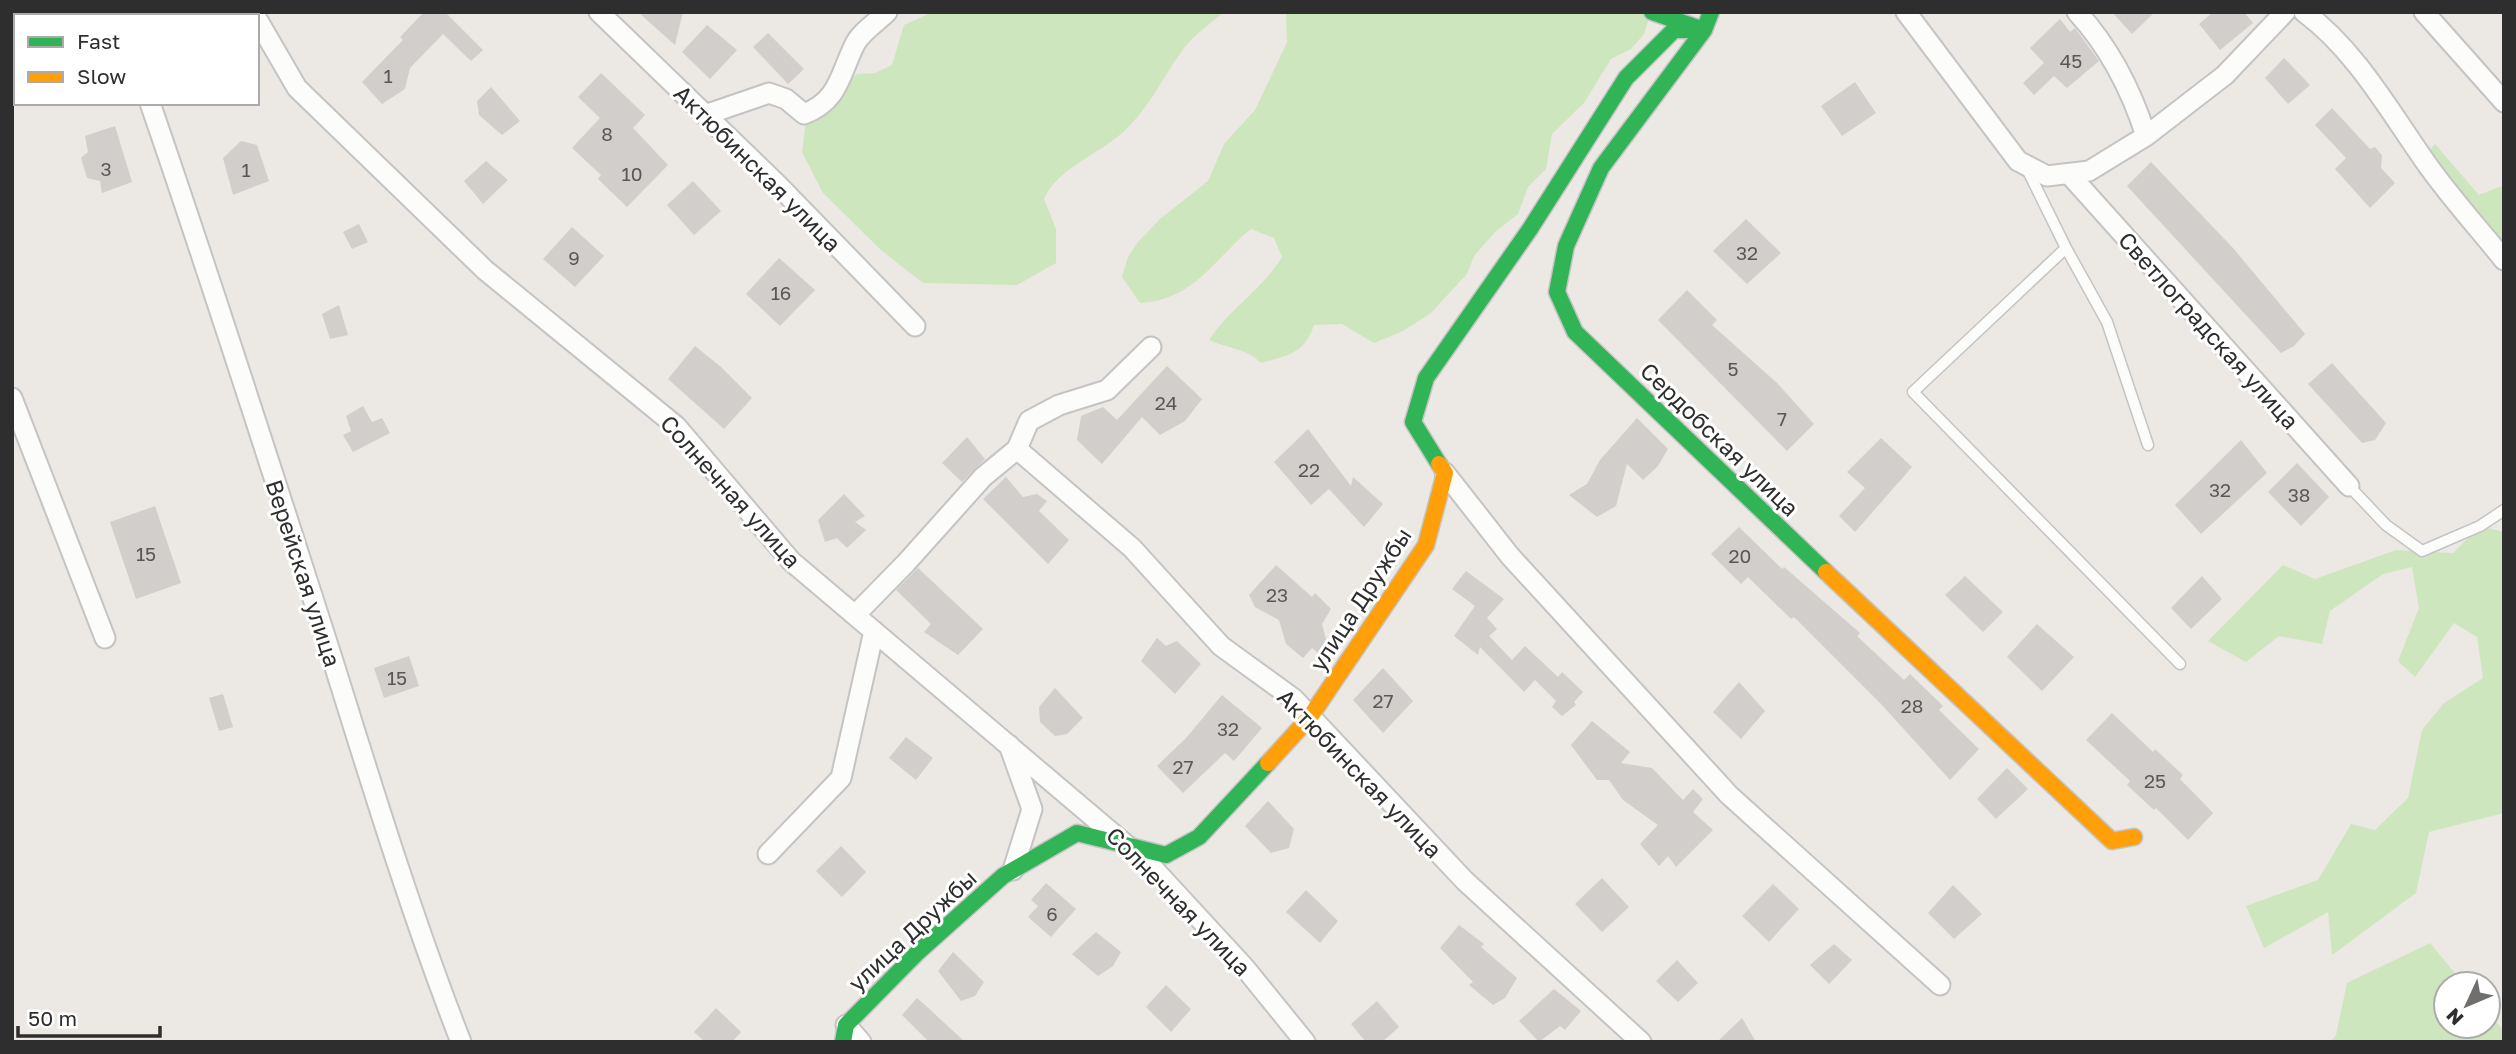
<svg xmlns="http://www.w3.org/2000/svg" width="2516" height="1054" viewBox="0 0 2516 1054" font-family="'Golos Text',sans-serif">
<style>
.green{fill:#cee6be}
.building{fill:#d1cecb}
.lines{fill:none;stroke-linecap:round;stroke-linejoin:round}
.lane-casing{stroke:#c5c4c5;stroke-width:13}
.street-casing{stroke:#c5c4c5;stroke-width:23}
.fast-casing{stroke:#c5c4c5;stroke-width:19}
.slow-casing{stroke:#c5c4c5;stroke-width:19}
.lane{stroke:#fcfcfb;stroke-width:10}
.street{stroke:#fcfcfb;stroke-width:19}
.fast{stroke:#30b455;stroke-width:16}
.slow{stroke:#ff9f0a;stroke-width:16}
.labels{text-anchor:middle;dominant-baseline:central;stroke-width:6;stroke-linejoin:round;paint-order:stroke}
.number-label{font-size:19px;fill:#585857}
.street-label{font-size:23px;fill:#2e2e2e;stroke:#fff}
</style>
<rect width="100%" height="100%" fill="#ece8e4"/>
<path class="green" d="M 933,12 L 1224,12 C 1210,24 1192,36 1181,52 C 1161,81 1148,110 1121,134 C 1097,155 1058,168 1044,199 L 1056,229 L 1056,263 L 1017,285 L 923,283 L 881,250 L 823,193 L 802,152 L 808,107 L 857,74 L 875,73 L 892,65 L 904,25 Z
M 1286,12 L 1651,12 L 1644,34 L 1631,49 L 1611,59 L 1584,103 L 1552,134 L 1546,169 L 1528,187 L 1518,214 L 1495,232 L 1474,256 L 1467,274 L 1431,313 L 1403,331 L 1374,343 L 1342,324 L 1314,325 C 1304,354 1289,355 1261,363 C 1248,349 1227,348 1209,340 C 1230,308 1263,289 1282,257 L 1274,238 L 1251,229 C 1213,260 1194,300 1140,303 L 1122,277 L 1128,257 L 1138,242 L 1160,219 L 1208,181 L 1224,144 L 1255,110 L 1287,42 Z
M 2435,144 L 2479,195 L 2504,185 L 2504,252 L 2422,159 Z
M 2480,526 L 2504,532 L 2504,813 L 2429,832 L 2416,893 L 2332,955 L 2328,912 L 2264,948 L 2246,906 L 2318,880 L 2351,824 L 2375,830 L 2408,798 L 2422,730 L 2444,703 L 2483,678 L 2477,637 L 2454,623 L 2415,677 L 2398,661 L 2419,608 L 2412,567 L 2383,574 L 2330,611 L 2322,644 L 2279,636 L 2246,662 L 2208,641 L 2283,565 L 2315,579 L 2396,550 L 2453,553 Z
M 2430,943 L 2464,984 L 2446,984 L 2446,1026 L 2488,1026 L 2488,1012 L 2504,1031 L 2504,1042 L 2330,1042 L 2336,1035 L 2347,983 Z"/>
<path class="building" d="M 424,12 L 445,12 L 483,50 L 471,61 L 443,34 L 410,68 L 405,89 L 382,104 L 362,82 L 403,40 L 400,37 Z
M 638,12 L 683,12 L 675,45 L 667,38 Z
M 2112,12 L 2155,12 L 2132,34 Z
M 2213,12 L 2244,12 L 2253,23 L 2220,50 L 2199,24 Z
M 2060,19 L 2070,32 L 2075,28 L 2099,61 L 2067,88 L 2054,76 L 2034,95 L 2023,83 L 2044,63 L 2030,48 Z
M 707,25 L 737,50 L 710,79 L 682,52 Z
M 768,33 L 804,69 L 788,84 L 753,47 Z
M 2284,58 L 2310,85 L 2288,104 L 2265,78 Z
M 601,73 L 645,115 L 633,128 L 668,165 L 627,207 L 598,179 L 601,175 L 572,148 L 600,118 L 578,97 Z
M 1855,82 L 1876,113 L 1842,136 L 1821,106 Z
M 491,87 L 520,121 L 502,135 L 479,115 L 477,101 Z
M 2332,108 L 2370,149 L 2375,147 L 2382,155 L 2381,168 L 2395,183 L 2370,208 L 2335,169 L 2346,158 L 2315,125 Z
M 115,126 L 132,182 L 102,193 L 100,181 L 87,178 L 81,158 L 88,152 L 85,136 Z
M 241,141 L 257,145 L 269,181 L 233,195 L 223,158 Z
M 486,161 L 508,180 L 483,204 L 464,181 Z
M 2151,162 L 2233,248 L 2305,334 L 2294,346 L 2281,353 L 2127,186 Z
M 693,181 L 721,211 L 694,235 L 667,205 Z
M 1746,219 L 1781,253 L 1747,284 L 1713,251 Z
M 359,224 L 368,242 L 352,249 L 343,232 Z
M 572,227 L 604,256 L 575,287 L 543,259 Z
M 779,258 L 815,290 L 780,326 L 746,294 Z
M 1687,290 L 1717,320 L 1712,325 L 1777,383 L 1814,424 L 1787,451 L 1658,320 Z
M 339,305 L 348,335 L 330,339 L 322,314 Z
M 695,346 L 721,367 L 752,398 L 724,429 L 668,379 Z
M 2332,363 L 2386,423 L 2375,440 L 2362,443 L 2308,384 Z
M 1167,366 L 1202,399 L 1185,421 L 1160,435 L 1142,417 L 1102,464 L 1077,440 L 1081,416 L 1103,407 L 1117,420 Z
M 363,406 L 372,422 L 382,418 L 390,433 L 353,452 L 343,435 L 351,431 L 346,416 Z
M 1637,418 L 1668,449 L 1658,466 L 1643,480 L 1627,464 L 1616,506 L 1597,517 L 1569,495 L 1587,484 L 1600,460 Z
M 1308,429 L 1351,486 L 1353,477 L 1383,504 L 1364,527 L 1329,489 L 1311,505 L 1274,462 Z
M 967,437 L 985,459 L 962,482 L 942,463 Z
M 1881,438 L 1912,467 L 1855,532 L 1839,516 L 1865,488 L 1847,472 Z
M 2241,440 L 2267,473 L 2201,534 L 2175,505 Z
M 2297,463 L 2329,497 L 2301,526 L 2268,492 Z
M 1006,477 L 1023,497 L 1037,494 L 1047,501 L 1039,511 L 1069,540 L 1048,564 L 983,499 Z
M 844,494 L 865,516 L 855,522 L 866,530 L 847,548 L 837,538 L 825,542 L 818,520 Z
M 155,506 L 181,583 L 136,599 L 110,522 Z
M 1739,527 L 1782,569 L 1784,567 L 1860,633 L 1857,636 L 1904,680 L 1910,674 L 1943,706 L 1939,710 L 1979,749 L 1950,780 L 1881,704 L 1794,617 L 1791,619 L 1748,577 L 1741,584 L 1711,554 Z
M 1276,565 L 1312,597 L 1315,593 L 1331,609 L 1322,624 L 1327,643 L 1319,654 L 1312,648 L 1303,658 L 1286,644 L 1279,620 L 1255,607 L 1249,595 Z
M 918,568 L 983,629 L 958,655 L 924,632 L 931,624 L 896,590 Z
M 1466,571 L 1504,599 L 1487,618 L 1497,629 L 1489,636 L 1512,660 L 1525,646 L 1558,677 L 1562,672 L 1583,692 L 1574,702 L 1576,705 L 1562,716 L 1552,707 L 1556,701 L 1535,680 L 1524,692 L 1480,647 L 1478,655 L 1454,636 L 1475,606 L 1452,589 Z
M 1965,576 L 2003,612 L 1983,632 L 1945,595 Z
M 2202,576 L 2222,599 L 2191,629 L 2171,608 Z
M 2037,624 L 2074,657 L 2042,691 L 2007,657 Z
M 1157,638 L 1166,646 L 1177,641 L 1201,664 L 1175,694 L 1141,661 Z
M 409,656 L 419,686 L 384,698 L 374,668 Z
M 1383,668 L 1413,701 L 1383,733 L 1353,700 Z
M 1739,682 L 1765,711 L 1741,739 L 1713,712 Z
M 1055,688 L 1083,718 L 1067,734 L 1055,736 L 1040,722 L 1039,707 Z
M 223,694 L 233,727 L 219,731 L 209,698 Z
M 1222,695 L 1262,728 L 1234,761 L 1225,753 L 1183,793 L 1157,766 L 1186,738 Z
M 2112,713 L 2153,752 L 2155,749 L 2183,775 L 2180,779 L 2213,813 L 2188,840 L 2156,808 L 2154,810 L 2127,785 L 2130,781 L 2086,740 Z
M 1592,721 L 1630,752 L 1621,763 L 1652,768 L 1683,800 L 1693,789 L 1703,799 L 1693,812 L 1713,830 L 1676,867 L 1668,856 L 1659,866 L 1640,844 L 1658,825 L 1623,800 L 1609,780 L 1597,780 L 1571,745 Z
M 906,737 L 933,758 L 916,780 L 889,758 Z
M 2007,768 L 2028,789 L 1996,819 L 1977,799 Z
M 1268,801 L 1294,829 L 1289,848 L 1271,853 L 1245,826 Z
M 841,846 L 866,872 L 842,897 L 816,871 Z
M 1602,878 L 1629,907 L 1602,932 L 1575,904 Z
M 1046,883 L 1076,909 L 1051,937 L 1028,917 L 1038,906 L 1031,900 Z
M 1773,884 L 1799,909 L 1769,942 L 1742,916 Z
M 1953,885 L 1982,914 L 1954,939 L 1928,913 Z
M 1306,890 L 1338,921 L 1320,943 L 1286,912 Z
M 1459,925 L 1484,944 L 1481,947 L 1517,978 L 1505,998 L 1493,1005 L 1469,985 L 1473,982 L 1440,948 Z
M 1096,932 L 1121,952 L 1113,966 L 1098,976 L 1072,954 Z
M 1834,944 L 1852,960 L 1829,984 L 1810,965 Z
M 953,952 L 984,982 L 975,996 L 961,1001 L 938,971 Z
M 1677,960 L 1698,983 L 1678,1002 L 1656,981 Z
M 1166,985 L 1191,1009 L 1171,1032 L 1146,1007 Z
M 1554,989 L 1581,1011 L 1565,1030 L 1560,1026 L 1539,1042 L 1519,1021 Z
M 917,998 L 925,1005 L 965,1042 L 929,1042 L 902,1015 Z
M 1377,1001 L 1399,1027 L 1382,1042 L 1366,1042 L 1351,1024 Z
M 716,1008 L 741,1032 L 732,1042 L 705,1042 L 694,1032 Z
M 1742,1018 L 1756,1042 L 1717,1042 Z"/>
<g class="lines">
<defs>
<path id="lane" d="M 2026,167 L 2066,248 L 1913,392 L 2180,664
M 2066,248 L 2107,322 L 2148,445
M 2349,486 L 2386,525 L 2422,551 L 2480,526 L 2504,510"/>
<path id="street" d="M 119,12 L 120,16
M 599,12 L 779,186 L 915,326
M 1906,12 L 2018,161 L 2047,176 L 2089,171 L 2146,136 L 2225,75 L 2285,12
M 2077,12 C 2110,48 2131,89 2146,136
M 2304,12 C 2357,51 2391,114 2429,167 C 2452,199 2479,229 2504,260
M 2424,12 L 2504,102
M 257,19 L 297,88 L 485,270 L 676,426 L 791,561 L 1151,866 L 1245,968 L 1305,1042
M 150,103 C 214,288 273,474 333,661 C 373,789 412,917 461,1042
M 705,115 L 769,93 L 786,99 L 804,114 C 839,101 840,74 855,44 C 861,32 877,22 887,12
M 2069,174 L 2349,486
M 12,398 L 105,638
M 1017,449 L 1132,548 L 1221,646 L 1294,699 L 1465,881 L 1641,1042
M 1445,473 L 1510,556 L 1729,795 L 1940,985
M 856,614 L 906,563 L 983,477 L 1017,449 L 1029,421 L 1059,405 L 1107,390 L 1151,347
M 1009,745 L 1032,809 L 1013,870
M 768,854 L 841,778 L 874,631
M 846,1025 L 861,1042"/>
<path id="fast" d="M 1652,12 L 1704,30 L 1601,168 L 1566,246 L 1557,292 L 1575,332 L 1826,572
M 1439,464 L 1413,422 L 1426,378 L 1530,229 L 1626,78 L 1674,30 L 1704,30 L 1711,12
M 843,1042 L 846,1025 L 917,953 L 1003,876 L 1077,833 L 1166,855 L 1199,837 L 1268,763"/>
<path id="slow" d="M 1826,572 L 2112,841 L 2134,837
M 1268,763 L 1310,717 L 1426,545 L 1445,473 L 1439,464"/>
</defs>
<use href="#lane" class="lane-casing"/>
<use href="#street" class="street-casing"/>
<use href="#fast" class="fast-casing"/>
<use href="#slow" class="slow-casing"/>
<use href="#lane" class="lane"/>
<use href="#street" class="street"/>
<use href="#fast" class="fast"/>
<use href="#slow" class="slow"/>
</g>
<g class="labels">
<g class="number-label">
<text x="2071" y="60">45</text>
<text x="388" y="75">1</text>
<text x="607" y="133">8</text>
<text x="106" y="168">3</text>
<text x="246" y="169">1</text>
<text x="632" y="173">10</text>
<text x="1747" y="252">32</text>
<text x="574" y="257">9</text>
<text x="781" y="292">16</text>
<text x="1733" y="368">5</text>
<text x="1166" y="402">24</text>
<text x="1782" y="418">7</text>
<text x="1309" y="469">22</text>
<text x="2220" y="489">32</text>
<text x="2299" y="494">38</text>
<text x="146" y="553">15</text>
<text x="1740" y="555">20</text>
<text x="1277" y="594">23</text>
<text x="397" y="677">15</text>
<text x="1383" y="700">27</text>
<text x="1912" y="705">28</text>
<text x="1228" y="728">32</text>
<text x="1183" y="766">27</text>
<text x="2155" y="780">25</text>
<text x="1052" y="913">6</text>
</g>
<g class="street-label">
<text transform="translate(758 168) rotate(45)">Актюбинская улица</text>
<text transform="translate(2209 330) rotate(48)">Светлоградская улица</text>
<text transform="translate(1720 439) rotate(44)">Сердобская улица</text>
<text transform="translate(731 491) rotate(48)">Солнечная улица</text>
<text transform="translate(304 573) rotate(72)">Верейская улица</text>
<text transform="translate(1360 599) rotate(-57)">улица Дружбы</text>
<text transform="translate(1360 773) rotate(46)">Актюбинская улица</text>
<text transform="translate(1179 901) rotate(46)">Солнечная улица</text>
<text transform="translate(912 930) rotate(-43)">улица Дружбы</text>
</g>
</g>
<rect width="2516" height="1054" fill="none" stroke="#2e2e2e" stroke-width="28"/>
<rect x="14" y="14" width="245" height="91" fill="#ffffff" stroke="#ababab" stroke-width="2"/>
<rect x="28" y="37" width="35" height="10" fill="#30b455" stroke="#ababab" stroke-width="2"/>
<text x="77" y="49" font-size="21" fill="#2e2e2e">Fast</text>
<rect x="28" y="72" width="35" height="10" fill="#ff9f0a" stroke="#ababab" stroke-width="2"/>
<text x="77" y="84" font-size="21" fill="#2e2e2e">Slow</text>
<g transform="translate(2467 1005) rotate(226)"><circle r="33" fill="#ffffff" stroke="#ababab" stroke-width="2"/>
<path d="M0-5L12 26L0 18L-12 26Z" fill="#706f6e"/>
<text y="-10" font-size="19" font-weight="bold" text-anchor="middle" fill="#2e2e2e">N</text>
</g>
<path d="M18 1026v10h142v-10" fill="none" stroke="#2e2e2e" stroke-width="3.5"/>
<text x="28" y="1026" font-size="21" fill="#2e2e2e" stroke="#ffffff" stroke-width="5" paint-order="stroke">50 m</text>
</svg>
